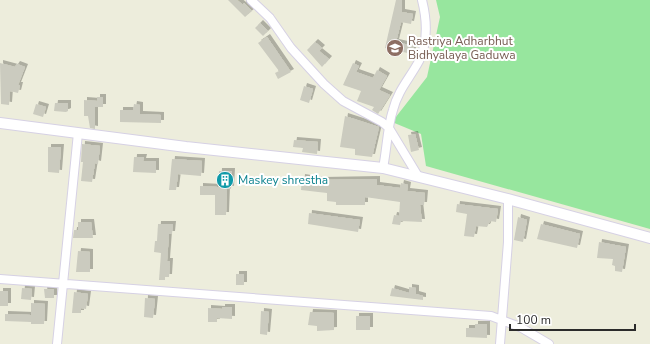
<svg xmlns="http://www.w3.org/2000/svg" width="650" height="344" viewBox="0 0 650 344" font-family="'Nunito Sans',sans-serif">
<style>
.green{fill:#97e69e}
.building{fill:#cbcbbf;filter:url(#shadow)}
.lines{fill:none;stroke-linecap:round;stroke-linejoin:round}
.minor-casing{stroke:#d6d1e4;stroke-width:10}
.tertiary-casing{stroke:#d6d1e4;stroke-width:12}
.minor{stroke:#fff;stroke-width:8}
.tertiary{stroke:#fff;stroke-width:10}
.labels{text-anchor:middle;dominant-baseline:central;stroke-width:4;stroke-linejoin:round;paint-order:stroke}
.education-label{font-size:12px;fill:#785e54;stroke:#fff;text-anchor:start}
.culture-label{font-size:12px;fill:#0d838f;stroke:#fff;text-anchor:start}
</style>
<defs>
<filter id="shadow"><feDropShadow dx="3" dy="-3" stdDeviation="0" flood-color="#0004"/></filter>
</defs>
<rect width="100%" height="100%" fill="#ededdc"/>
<path class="green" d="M 436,0 L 650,0 L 650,229 L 426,166 L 421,134 L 392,122 L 427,77 L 440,17 Z"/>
<path class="building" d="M 228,0 L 237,0 L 243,5 L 244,3 L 252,11 L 245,17 Z
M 396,0 L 402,0 L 402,12 L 413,14 L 411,24 L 401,22 L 396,42 L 414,46 L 412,54 L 385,48 Z
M 260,23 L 268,31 L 263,36 L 255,28 Z
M 267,37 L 291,72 L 278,79 L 275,73 L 279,71 L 258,43 Z
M 315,42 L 322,48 L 319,51 L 329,59 L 322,67 L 307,50 Z
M 0,63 L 15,67 L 17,64 L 25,67 L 18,85 L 20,85 L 18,93 L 10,91 L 9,105 L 1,104 Z
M 353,63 L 359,66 L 356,72 L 373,78 L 377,70 L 387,76 L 379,90 L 390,95 L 378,114 L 372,110 L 374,107 L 357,101 L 361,91 L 343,85 Z
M 304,86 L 313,89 L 309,103 L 300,100 Z
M 97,97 L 103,97 L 103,107 L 95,107 L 95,129 L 90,128 L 88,116 L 84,116 L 84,100 L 97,101 Z
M 55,103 L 68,103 L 68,111 L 66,112 L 54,111 Z
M 36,104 L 46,107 L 43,117 L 33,114 Z
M 134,104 L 140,105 L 140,114 L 161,115 L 161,123 L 120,122 L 120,110 L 133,110 Z
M 345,116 L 379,127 L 372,157 L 355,155 L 355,149 L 340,147 Z
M 415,134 L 419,150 L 411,152 L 408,135 Z
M 294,140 L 318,142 L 317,154 L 302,152 L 303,148 L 293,147 Z
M 82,144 L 100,146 L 98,164 L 95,163 L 92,182 L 81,181 L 83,162 L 81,162 Z
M 48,147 L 61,147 L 59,173 L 48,172 Z
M 134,157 L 144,157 L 143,161 L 156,161 L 156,173 L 133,172 Z
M 172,159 L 202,161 L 201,176 L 178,174 L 176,190 L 169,190 Z
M 219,171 L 232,171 L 231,189 L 227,188 L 226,215 L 215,215 L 215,195 L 200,195 L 200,186 L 218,187 Z
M 302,177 L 320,180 L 377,179 L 377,185 L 400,188 L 401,183 L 408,185 L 407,191 L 425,193 L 424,205 L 420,205 L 422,222 L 401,221 L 400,225 L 392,224 L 394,215 L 399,216 L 400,202 L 365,197 L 365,205 L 336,205 L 336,202 L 327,201 L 327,193 L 301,190 Z
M 457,204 L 498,209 L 496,222 L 490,221 L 487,227 L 476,226 L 474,237 L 464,236 L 467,214 L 456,212 Z
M 309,213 L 360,220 L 358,232 L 308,224 Z
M 518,217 L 527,220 L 523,242 L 514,240 Z
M 78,222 L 91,222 L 93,238 L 73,238 L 74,230 L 78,230 Z
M 158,224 L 173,224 L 172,234 L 169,234 L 167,261 L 170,261 L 169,277 L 165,277 L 165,280 L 159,280 L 161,253 L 154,252 L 155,241 L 157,241 Z
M 541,224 L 580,234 L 577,248 L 537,239 Z
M 599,242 L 626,247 L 622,272 L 615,271 L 615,266 L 612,265 L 613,259 L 597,258 Z
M 78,251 L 90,252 L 90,272 L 76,272 Z
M 236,274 L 244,274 L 244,285 L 236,285 Z
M 409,287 L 416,288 L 416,294 L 423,296 L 423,300 L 390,296 L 392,288 L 409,293 Z
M 22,288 L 32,289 L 31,300 L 21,299 Z
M 44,289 L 54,289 L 54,298 L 45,298 Z
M 0,291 L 8,291 L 8,306 L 0,306 Z
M 74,292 L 88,294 L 86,309 L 81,308 L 81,313 L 72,313 Z
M 145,298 L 155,299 L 153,318 L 144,317 Z
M 31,303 L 45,304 L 44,324 L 31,324 L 31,322 L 5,321 L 5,314 L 31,315 Z
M 222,307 L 232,307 L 232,319 L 217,318 L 217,322 L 208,322 L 208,308 L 222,309 Z
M 261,311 L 269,312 L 267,335 L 260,334 Z
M 310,312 L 334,313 L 334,330 L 317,331 L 317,326 L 308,325 Z
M 356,316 L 370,316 L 370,330 L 356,330 Z
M 475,324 L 487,324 L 487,338 L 466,337 L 466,328 L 475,328 Z"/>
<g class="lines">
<defs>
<path id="minor" d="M 251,0 L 270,18 L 291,48 L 324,84 L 343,101 L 382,122 L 389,128 L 418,176
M 383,168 C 387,149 387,128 393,110 C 398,90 410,78 419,61 C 428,42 427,20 422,0
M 0,279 L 491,316 L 520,327 L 549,344
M 57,344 L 78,133
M 500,344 L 508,242 L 508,199"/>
<path id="tertiary" d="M 0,123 L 186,147 L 383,168 L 508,199 L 650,238"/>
</defs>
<use href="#minor" class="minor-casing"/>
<use href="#tertiary" class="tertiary-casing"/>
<use href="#minor" class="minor"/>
<use href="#tertiary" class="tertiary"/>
</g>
<defs>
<symbol id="school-disc" viewBox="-11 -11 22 22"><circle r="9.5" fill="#8d6e63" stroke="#fff"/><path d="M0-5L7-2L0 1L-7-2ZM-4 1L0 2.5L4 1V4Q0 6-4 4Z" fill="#fff"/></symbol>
<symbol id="building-disc" viewBox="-11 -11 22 22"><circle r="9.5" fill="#0f9aa8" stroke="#fff"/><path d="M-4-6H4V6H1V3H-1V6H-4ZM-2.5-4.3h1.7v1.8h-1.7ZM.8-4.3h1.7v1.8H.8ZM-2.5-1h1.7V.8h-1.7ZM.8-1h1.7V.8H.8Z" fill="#fff"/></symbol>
</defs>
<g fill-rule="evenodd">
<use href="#school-disc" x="385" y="38" width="20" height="20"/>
<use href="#building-disc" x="215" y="170" width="20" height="20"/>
</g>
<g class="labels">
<g class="education-label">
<text x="408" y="41">Rastriya Adharbhut<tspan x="408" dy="14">Bidhyalaya Gaduwa</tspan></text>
</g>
<g class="culture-label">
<text x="238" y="180">Maskey shrestha</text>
</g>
</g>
<path d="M510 324v6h125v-6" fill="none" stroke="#2b2b2b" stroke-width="2"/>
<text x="516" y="324" font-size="12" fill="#2b2b2b" stroke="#ffffff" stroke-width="3" paint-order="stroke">100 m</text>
</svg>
